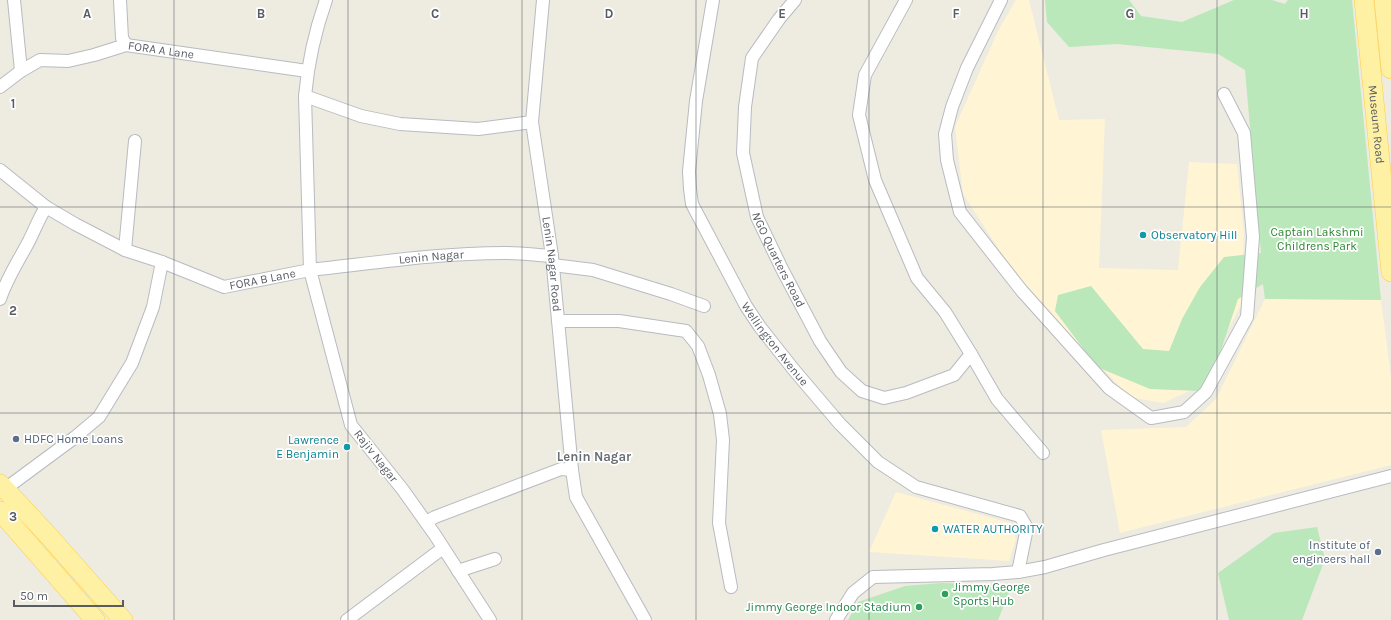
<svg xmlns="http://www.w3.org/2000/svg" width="1391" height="620" viewBox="0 0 1391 620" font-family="Karla,sans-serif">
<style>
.commercial{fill:#fff5d4}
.green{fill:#bae8ba}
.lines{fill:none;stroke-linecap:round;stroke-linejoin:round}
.minor-casing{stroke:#b8bbc1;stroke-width:14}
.primary-casing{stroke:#ffcd48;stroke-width:20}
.minor{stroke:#fff;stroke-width:12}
.primary{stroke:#fff1a4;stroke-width:19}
.grid{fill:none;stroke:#595d63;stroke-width:1;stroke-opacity:0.55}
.culture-dot{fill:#0f9aa8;stroke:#fff;stroke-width:1.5}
.service-dot{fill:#5c6f8a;stroke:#fff;stroke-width:1.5}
.leisure-dot{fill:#2e9e5b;stroke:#fff;stroke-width:1.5}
.labels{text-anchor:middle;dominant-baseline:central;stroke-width:3.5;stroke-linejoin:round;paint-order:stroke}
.street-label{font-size:12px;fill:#595d63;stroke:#fff}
.park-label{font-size:12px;fill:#2d8731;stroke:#fff}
.culture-label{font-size:12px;fill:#0d838f;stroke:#fff;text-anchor:start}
.service-label{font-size:12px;fill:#4e5e75;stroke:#fff;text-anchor:start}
.leisure-label{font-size:12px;fill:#27864d;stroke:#fff;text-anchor:start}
.neighbourhood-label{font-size:13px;font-weight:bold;fill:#6a6f75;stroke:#fff}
.grid-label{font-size:13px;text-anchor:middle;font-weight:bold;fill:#595d63;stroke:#fff;stroke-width:3.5;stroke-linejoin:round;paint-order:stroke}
</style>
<rect width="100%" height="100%" fill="#eeebe0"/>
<path class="commercial" d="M 1016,0 L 1029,0 L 1059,120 L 1105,119 L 1099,268 L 1178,270 L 1189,162 L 1237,164 L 1244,234 L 1241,305 L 1198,387 L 1163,403 L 1130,397 L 1023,286 L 963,194 L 955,127 L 998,31 Z
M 1265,299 L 1381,300 L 1391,376 L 1391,465 L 1120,533 L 1101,430 L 1186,427 L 1216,399 Z
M 896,492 L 1011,523 L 1016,539 L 1009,561 L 869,552 Z"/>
<path class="green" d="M 1045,0 L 1129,0 L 1141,16 L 1182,22 L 1234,0 L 1272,0 L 1285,4 L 1288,0 L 1352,0 L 1381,300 L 1265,299 L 1263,284 L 1238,299 L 1216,365 L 1199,391 L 1150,389 L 1097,367 L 1055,311 L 1058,295 L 1091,286 L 1143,349 L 1169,351 L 1182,319 L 1200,287 L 1224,257 L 1261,253 L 1245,70 L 1218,54 L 1117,44 L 1069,47 L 1047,22 Z
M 1317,527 L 1325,559 L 1302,620 L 1229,620 L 1218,573 L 1274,533 Z
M 941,583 L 1012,585 L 998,620 L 848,620 L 858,602 L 905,586 Z"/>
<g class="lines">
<defs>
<g id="minor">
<path d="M 14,0 L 21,71"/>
<path d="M 120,0 L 122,38 L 126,45"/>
<path id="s1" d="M 543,0 L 532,122 L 552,256 L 572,470 L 576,497 L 645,620"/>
<path id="s2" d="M 713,0 L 696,101 L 689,171 L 690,189 L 692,204 L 746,306 L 760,327 L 794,370 L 840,424 L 878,462 L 916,487 L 1020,516 L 1027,528 L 1018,572"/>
<path id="s3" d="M 795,0 L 779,19 L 752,58 L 745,107 L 743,153 L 757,217 L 782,269 L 820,341 L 841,372 L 862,391 L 884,398 L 906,393 L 954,375 L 971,354 L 945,312 L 917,278 L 875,180 L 859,115 L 865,75 L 906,0"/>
<path d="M 1001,0 L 967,68 L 952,107 L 945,134 L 947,160 L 960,212 L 1022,291 L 1109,388 L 1151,418 L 1184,412 L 1206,392 L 1247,317 L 1253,237 L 1244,133 L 1224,94"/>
<path id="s4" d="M 0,87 L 21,71 L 40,60 L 68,61 L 94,55 L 126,45 L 307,71"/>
<path d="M 305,96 L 361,116 L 400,124 L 478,129 L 532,122"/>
<path id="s5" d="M 0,170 L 46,207 L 75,224 L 125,250 L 162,262 L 224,287 L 310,270 L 305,96 C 308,63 315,31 326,0"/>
<path d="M 125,250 L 135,141"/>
<path d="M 553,265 L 593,270 L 671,294 L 704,306"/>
<path d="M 0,299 C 7,278 19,260 29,241 C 35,229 39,218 46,207"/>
<path d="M 558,321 L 619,321 L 686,331 L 698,346 L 709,375 L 720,414 L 723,440 L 719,523 L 731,587"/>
<path d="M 971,354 L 997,399 L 1043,453"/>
<path d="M 5,489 L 74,438 L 99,417 L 132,363 L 153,307 L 162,262"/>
<path d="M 426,522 L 435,517 L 561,469 L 572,470"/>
<path d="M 458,571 L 495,559"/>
<path d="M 347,620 L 443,548"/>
<path id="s6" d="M 490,620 L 435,535 L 403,490 L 351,425 L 310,270 C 374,263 439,253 504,253 C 520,253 536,255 552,256"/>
<path d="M 836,620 L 853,593 L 873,577 L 993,574 L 1018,572 L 1045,567 L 1104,550 L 1391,476"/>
</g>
<g id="primary">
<path id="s7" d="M 1364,0 L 1391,272"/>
<path d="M 1384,0 L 1391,69"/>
<path d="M 0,484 L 47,534 L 123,620"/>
<path d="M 0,511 L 95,620"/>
</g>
</defs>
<use href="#minor" class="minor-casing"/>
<use href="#primary" class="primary-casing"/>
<use href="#minor" class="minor"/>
<use href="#primary" class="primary"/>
</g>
<path class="grid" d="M 174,0 L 174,620M 348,0 L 348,620M 522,0 L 522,620M 696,0 L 696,620M 869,0 L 869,620M 1043,0 L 1043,620M 1217,0 L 1217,620M 0,207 L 1391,207M 0,413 L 1391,413"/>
<g class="culture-dot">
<circle cx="1143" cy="235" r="4"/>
<circle cx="347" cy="447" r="4"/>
<circle cx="935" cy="529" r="4"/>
</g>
<g class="service-dot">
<circle cx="16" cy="439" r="4"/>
<circle cx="1378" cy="552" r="4"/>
</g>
<g class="leisure-dot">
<circle cx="945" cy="594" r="4"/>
<circle cx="919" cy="607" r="4"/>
</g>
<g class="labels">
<g class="street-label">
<text stroke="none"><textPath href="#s4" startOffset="172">FORA A Lane</textPath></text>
<text stroke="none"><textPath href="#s7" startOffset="125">Museum Road</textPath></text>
<text stroke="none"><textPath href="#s6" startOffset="522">Lenin Nagar</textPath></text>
<text stroke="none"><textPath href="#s3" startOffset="281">NGO Quarters Road</textPath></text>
<text stroke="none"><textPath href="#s1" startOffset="266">Lenin Nagar Road</textPath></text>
<text stroke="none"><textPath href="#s5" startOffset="294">FORA B Lane</textPath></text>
<text stroke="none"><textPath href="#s2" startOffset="369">Wellington Avenue</textPath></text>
<text transform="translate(376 456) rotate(52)">Rajiv Nagar</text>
</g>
<g class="park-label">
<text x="1317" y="232">Captain Lakshmi<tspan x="1317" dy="14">Childrens Park</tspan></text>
</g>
<g class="culture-label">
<text x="1151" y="235">Observatory Hill</text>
<text x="339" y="440" text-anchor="end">Lawrence<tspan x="339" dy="14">E Benjamin</tspan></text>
<text x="943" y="529">WATER AUTHORITY</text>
</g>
<g class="service-label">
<text x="24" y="439">HDFC Home Loans</text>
<text x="1370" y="545" text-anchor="end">Institute of<tspan x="1370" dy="14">engineers hall</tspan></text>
</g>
<g class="leisure-label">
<text x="953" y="587">Jimmy George<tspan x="953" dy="14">Sports Hub</tspan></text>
<text x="911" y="607" text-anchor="end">Jimmy George Indoor Stadium</text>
</g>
<g class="neighbourhood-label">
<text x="594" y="456">Lenin Nagar</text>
</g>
</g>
<g class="grid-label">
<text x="87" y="18">A</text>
<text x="261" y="18">B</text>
<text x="435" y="18">C</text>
<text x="609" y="18">D</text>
<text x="782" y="18">E</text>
<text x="956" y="18">F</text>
<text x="1130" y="18">G</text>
<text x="1304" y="18">H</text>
<text x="13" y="108">1</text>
<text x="13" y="315">2</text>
<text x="13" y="521">3</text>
</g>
<path d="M14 600v6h109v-6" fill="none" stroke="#595d63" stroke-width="2"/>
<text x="20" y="600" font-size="12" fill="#595d63" stroke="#ffffff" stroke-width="3" paint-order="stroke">50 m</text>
</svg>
